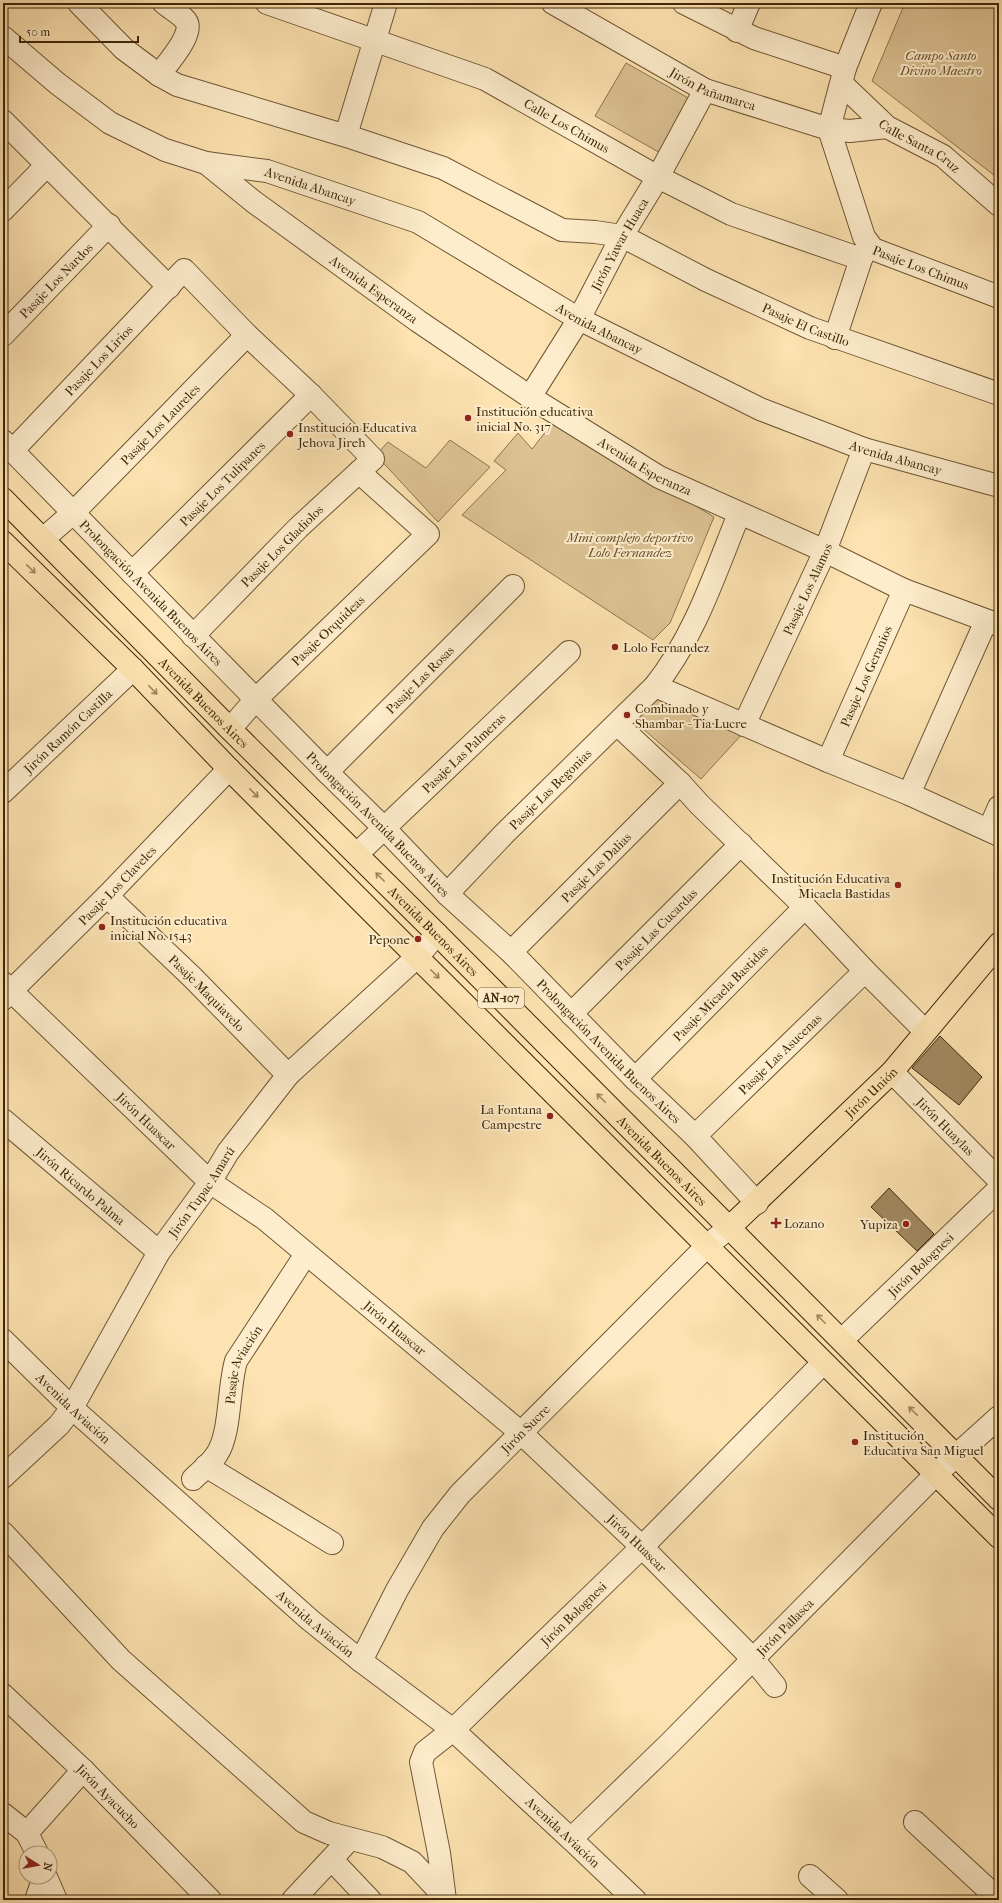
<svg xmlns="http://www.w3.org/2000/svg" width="1002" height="1903" viewBox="0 0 1002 1903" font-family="'IM FELL French Canon',serif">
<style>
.green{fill:#ddc394;stroke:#8e754e}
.building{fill:#a18960;stroke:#3e2709}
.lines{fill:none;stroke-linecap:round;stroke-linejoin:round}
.minor-casing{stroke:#6e5633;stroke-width:24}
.major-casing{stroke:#3e2709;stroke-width:24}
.minor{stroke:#feedcc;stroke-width:22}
.major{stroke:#fde3b1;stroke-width:22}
.oneway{stroke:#9e855d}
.poi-dot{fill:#8f2418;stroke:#feedcc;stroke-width:1.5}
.labels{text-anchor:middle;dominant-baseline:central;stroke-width:4;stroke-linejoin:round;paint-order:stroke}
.shield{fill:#feedcc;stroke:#786244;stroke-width:1}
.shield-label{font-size:12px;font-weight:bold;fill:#3e2709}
.park-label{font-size:13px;font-style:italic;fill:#664e2c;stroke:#feedcc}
.street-label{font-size:13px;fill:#3e2709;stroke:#feedcc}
.poi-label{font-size:13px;fill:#3e2709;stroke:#feedcc;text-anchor:start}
</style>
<rect width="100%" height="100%" fill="#fde3b1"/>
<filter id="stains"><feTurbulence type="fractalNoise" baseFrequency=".005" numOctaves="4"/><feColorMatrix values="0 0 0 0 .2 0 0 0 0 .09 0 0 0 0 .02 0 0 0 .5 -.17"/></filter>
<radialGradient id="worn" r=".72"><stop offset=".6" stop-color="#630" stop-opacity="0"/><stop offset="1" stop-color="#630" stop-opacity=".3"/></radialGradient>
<path class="green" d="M 905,3 L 999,3 L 999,179 L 872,81 Z
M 626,63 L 692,100 L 662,154 L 595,116 Z
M 555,420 L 714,517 L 670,623 L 653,640 L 462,515 L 506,470 L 494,461 L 518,433 L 532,449 Z
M 450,440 L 490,467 L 438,522 L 376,455 L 388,442 L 426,468 Z
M 651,696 L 744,732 L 701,779 L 627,715 Z"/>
<path class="building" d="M 940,1036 L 982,1077 L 959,1105 L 912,1068 Z
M 889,1188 L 934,1234 L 917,1251 L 871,1207 Z"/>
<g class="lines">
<defs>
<g id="minor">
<path id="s1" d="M 79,3 L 124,49 L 159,75 L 177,85 L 353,138 L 443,168 L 562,230 L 595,232 L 622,236 L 706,280 L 810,328 L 999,394"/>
<path id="s2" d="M 267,3 L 485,79 L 658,177 L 731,214 L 861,259"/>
<path id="s3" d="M 553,3 L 705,90 L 829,129 L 850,131 L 887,127"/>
<path d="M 684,3 L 754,38 L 845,68"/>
<path id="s4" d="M 871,3 L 845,68 L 829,129 L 864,237 L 873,249 L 999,297"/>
<path d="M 737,31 L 749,3"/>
<path id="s5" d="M 3,37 L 58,84 L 110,123 L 165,150 L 206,163 L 267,171 L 418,222 L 579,319 L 760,409 L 864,449 L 999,486"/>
<path d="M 159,75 C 167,64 195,33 186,21 C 181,14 171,9 164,3"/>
<path id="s6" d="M 842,84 L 887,127 L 943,156 L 999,205"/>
<path d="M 3,121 L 169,287"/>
<path d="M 346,135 L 386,3"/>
<path id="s7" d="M 206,163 L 254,202 L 418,321 L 530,397 L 659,477 L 825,551 L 904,590 L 999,625"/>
<path d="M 3,210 L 47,165"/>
<path id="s8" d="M 3,335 L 109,225"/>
<path d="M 835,338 L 861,259 L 867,247"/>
<path id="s9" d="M 530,397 L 579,319 L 622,236 L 658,177 L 705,90"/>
<path id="s10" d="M 3,441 L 327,772 L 384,828 L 447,894 L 511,952 L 635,1079 L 695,1136 L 757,1203"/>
<path id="s11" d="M 13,450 L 184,270 L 247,335 L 311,395 L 373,459 L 298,528 L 193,636"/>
<path id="s12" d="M 43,539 L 73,513 L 247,335"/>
<path id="s13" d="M 132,573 L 311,395"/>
<path d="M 655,686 L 828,761 L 909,794 L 999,835"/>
<path d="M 617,724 L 680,783 L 700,805 L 805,907 L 865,971 L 925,1031"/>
<path id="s14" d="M 744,725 L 825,551 L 864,449"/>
<path id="s15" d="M 230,729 L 256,699 L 428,534 L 359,472"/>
<path id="s16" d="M 828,761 L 904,590"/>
<path id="s17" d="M 327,772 L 513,586"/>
<path id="s18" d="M 3,792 L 133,669"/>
<path d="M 909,794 L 986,621"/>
<path d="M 989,830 L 999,807"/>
<path id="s19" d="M 357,854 L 569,652"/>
<path id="s20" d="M 447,894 L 504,834 L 655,686 C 695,636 715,573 739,514"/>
<path id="s21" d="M 107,896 L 192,977 L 288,1075"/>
<path id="s22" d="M 511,952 L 680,783"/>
<path id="s23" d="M 3,983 L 210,1182 L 265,1219 L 520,1432 L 642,1547 L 753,1659 L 775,1686"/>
<path id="s24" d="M 3,999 L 107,896 L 229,769"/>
<path id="s25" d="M 571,1014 L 741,844"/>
<path id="s26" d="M 892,1072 L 999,1180"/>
<path id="s27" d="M 635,1079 L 805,907"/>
<path id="s28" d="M 3,1120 L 159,1252"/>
<path id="s29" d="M 695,1136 L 865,971"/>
<path id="s30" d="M 3,1340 L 72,1408 L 310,1620 L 361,1661 L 453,1730 L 571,1839 L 635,1900"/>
<path id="s31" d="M 842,1340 L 999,1189"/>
<path d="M 206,1466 L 332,1543"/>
<path id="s32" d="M 3,1477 L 59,1425 L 72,1408 L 159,1252 L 210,1182 L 228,1152 L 288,1075 L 417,957 L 437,934"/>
<path id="s33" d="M 193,1479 C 201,1471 211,1464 217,1454 C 231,1433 228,1388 236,1361 L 306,1254"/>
<path d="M 3,1533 L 121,1660 L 304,1822 L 329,1833 L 382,1847 L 412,1862 L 444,1896"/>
<path id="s34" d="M 361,1661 L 397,1590 L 433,1528 L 460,1494 L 708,1245 L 730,1227"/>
<path id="s35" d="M 3,1695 L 83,1770 L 210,1900"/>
<path d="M 3,1814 L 27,1833 L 37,1853"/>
<path d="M 915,1822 L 994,1895"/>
<path d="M 27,1833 L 83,1770"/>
<path id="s36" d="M 571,1839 L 669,1744 L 937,1473 L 999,1417"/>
<path d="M 332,1860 L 370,1900"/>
<path d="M 810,1876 L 837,1900"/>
<path d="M 46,1877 L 56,1900"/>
<path d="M 36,1900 L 44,1877"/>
<path d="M 293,1900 L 350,1839"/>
<path id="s37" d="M 445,1900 L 439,1853 L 421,1762 L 425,1752 L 453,1730 L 642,1547 L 823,1363"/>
</g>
<g id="major">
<path id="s38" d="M 3,499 L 230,729 L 437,934 L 999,1499"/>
<path d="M 3,542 L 133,669 L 229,769 L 417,957 L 999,1537"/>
<path id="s39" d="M 730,1227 L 892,1072 L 999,944"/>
</g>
</defs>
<use href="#minor" class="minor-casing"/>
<use href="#major" class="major-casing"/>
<use href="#minor" class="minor"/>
<use href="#major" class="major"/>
</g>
<defs><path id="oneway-shaft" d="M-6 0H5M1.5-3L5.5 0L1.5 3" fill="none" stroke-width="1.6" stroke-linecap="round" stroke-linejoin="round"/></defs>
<g class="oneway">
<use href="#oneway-shaft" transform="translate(31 569) rotate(44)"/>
<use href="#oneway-shaft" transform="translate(153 690) rotate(46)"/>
<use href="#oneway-shaft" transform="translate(254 793) rotate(45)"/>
<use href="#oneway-shaft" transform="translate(380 877) rotate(-135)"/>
<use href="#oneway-shaft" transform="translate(435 974) rotate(45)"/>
<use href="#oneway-shaft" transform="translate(601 1098) rotate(-135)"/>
<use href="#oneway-shaft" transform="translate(821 1319) rotate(-135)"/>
<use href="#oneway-shaft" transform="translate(913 1411) rotate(-135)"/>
</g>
<g class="poi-dot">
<circle cx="468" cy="418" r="4"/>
<circle cx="290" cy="434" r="4"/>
<circle cx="615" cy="647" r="4"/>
<circle cx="627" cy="715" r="4"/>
<circle cx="898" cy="885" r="4"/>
<circle cx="102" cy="927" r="4"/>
<circle cx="418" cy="939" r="4"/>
<circle cx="550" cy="1116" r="4"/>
<path d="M774 1217h4v4h4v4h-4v4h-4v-4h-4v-4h4z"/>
<circle cx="906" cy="1224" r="4"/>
<circle cx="855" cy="1442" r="4"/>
</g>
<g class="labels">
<rect class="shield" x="478" y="988" width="46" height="20" rx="3"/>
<g class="shield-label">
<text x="501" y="998">AN-107</text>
</g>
<g class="park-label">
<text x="941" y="55">Campo Santo<tspan x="941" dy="15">Divino Maestro</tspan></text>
<text x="630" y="537">Mini complejo deportivo<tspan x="630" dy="15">Lolo Fernandez</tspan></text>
</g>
<g class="street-label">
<text stroke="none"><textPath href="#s3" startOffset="182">Jirón Pañamarca</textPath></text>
<text stroke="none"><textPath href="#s2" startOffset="325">Calle Los Chimus</textPath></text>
<text stroke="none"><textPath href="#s6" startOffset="100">Calle Santa Cruz</textPath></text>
<text stroke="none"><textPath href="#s5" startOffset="349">Avenida Abancay</textPath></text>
<text stroke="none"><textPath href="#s9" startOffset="177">Jirón Yawar Huaca</textPath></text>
<text stroke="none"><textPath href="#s4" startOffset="313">Pasaje Los Chimus</textPath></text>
<text stroke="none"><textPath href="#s8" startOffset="76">Pasaje Los Nardos</textPath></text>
<text stroke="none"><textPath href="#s7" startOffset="210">Avenida Esperanza</textPath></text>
<text stroke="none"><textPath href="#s1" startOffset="806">Pasaje El Castillo</textPath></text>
<text stroke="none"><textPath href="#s5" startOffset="673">Avenida Abancay</textPath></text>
<text stroke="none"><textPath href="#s11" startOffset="124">Pasaje Los Lirios</textPath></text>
<text stroke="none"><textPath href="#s12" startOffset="164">Pasaje Los Laureles</textPath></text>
<text stroke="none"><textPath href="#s5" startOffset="997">Avenida Abancay</textPath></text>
<text stroke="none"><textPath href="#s7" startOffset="534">Avenida Esperanza</textPath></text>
<text stroke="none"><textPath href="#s13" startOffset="127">Pasaje Los Tulipanes</textPath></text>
<text transform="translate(282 546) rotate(-45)">Pasaje Los Gladiolos</text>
<text stroke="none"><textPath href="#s14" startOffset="150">Pasaje Los Alamos</textPath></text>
<text stroke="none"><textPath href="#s10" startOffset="212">Prolongación Avenida Buenos Aires</textPath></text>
<text stroke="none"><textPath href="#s15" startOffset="139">Pasaje Orquideas</textPath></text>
<text stroke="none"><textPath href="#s16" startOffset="93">Pasaje Los Geranios</textPath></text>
<text stroke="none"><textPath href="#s17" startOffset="131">Pasaje Las Rosas</textPath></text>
<text stroke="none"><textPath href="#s38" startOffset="286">Avenida Buenos Aires</textPath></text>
<text stroke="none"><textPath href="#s18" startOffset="89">Jirón Ramón Castilla</textPath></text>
<text stroke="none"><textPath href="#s19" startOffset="147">Pasaje Las Palmeras</textPath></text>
<text stroke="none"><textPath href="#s20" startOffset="147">Pasaje Las Begonias</textPath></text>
<text stroke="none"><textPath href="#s10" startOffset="536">Prolongación Avenida Buenos Aires</textPath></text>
<text stroke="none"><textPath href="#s22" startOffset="120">Pasaje Las Dalias</textPath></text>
<text stroke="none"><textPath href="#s24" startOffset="161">Pasaje Los Claveles</textPath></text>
<text stroke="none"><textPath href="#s25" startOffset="120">Pasaje Las Cucardas</textPath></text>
<text stroke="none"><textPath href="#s38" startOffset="610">Avenida Buenos Aires</textPath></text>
<text stroke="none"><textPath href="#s21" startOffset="139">Pasaje Maquiavelo</textPath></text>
<text stroke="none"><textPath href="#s27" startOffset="121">Pasaje Micaela Bastidas</textPath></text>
<text stroke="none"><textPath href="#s10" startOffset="860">Prolongación Avenida Buenos Aires</textPath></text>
<text stroke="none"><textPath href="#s29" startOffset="118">Pasaje Las Asucenas</textPath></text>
<text stroke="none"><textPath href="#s39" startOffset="195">Jirón Unión</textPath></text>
<text stroke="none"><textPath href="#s23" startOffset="199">Jirón Huascar</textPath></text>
<text stroke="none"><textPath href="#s26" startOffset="76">Jirón Huaylas</textPath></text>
<text stroke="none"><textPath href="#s38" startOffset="934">Avenida Buenos Aires</textPath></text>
<text stroke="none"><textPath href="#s28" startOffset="102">Jirón Ricardo Palma</textPath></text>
<text stroke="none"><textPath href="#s32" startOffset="350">Jirón Tupac Amarú</textPath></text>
<text stroke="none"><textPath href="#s31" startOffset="109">Jirón Bolognesi</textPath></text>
<text stroke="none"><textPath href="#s23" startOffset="523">Jirón Huascar</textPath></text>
<text stroke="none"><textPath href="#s33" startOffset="129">Pasaje Aviación</textPath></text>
<text stroke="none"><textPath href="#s30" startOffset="98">Avenida Aviación</textPath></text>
<text stroke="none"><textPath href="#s34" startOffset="287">Jirón Sucre</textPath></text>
<text stroke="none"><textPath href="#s23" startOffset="847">Jirón Huascar</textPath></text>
<text stroke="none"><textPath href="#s37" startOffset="354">Jirón Bolognesi</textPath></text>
<text stroke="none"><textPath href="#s30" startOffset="422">Avenida Aviación</textPath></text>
<text stroke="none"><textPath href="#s36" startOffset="301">Jirón Pallasca</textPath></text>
<text stroke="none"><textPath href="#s35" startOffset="146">Jirón Ayacucho</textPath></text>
<text stroke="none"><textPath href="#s30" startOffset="746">Avenida Aviación</textPath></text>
</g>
<g class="poi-label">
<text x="476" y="411">Institución educativa<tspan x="476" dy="15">inicial No. 317</tspan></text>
<text x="298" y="427">Institución Educativa<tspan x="298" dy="15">Jehova Jireh</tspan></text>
<text x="623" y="647">Lolo Fernandez</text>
<text x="635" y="708">Combinado y<tspan x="635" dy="15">Shambar - Tia Lucre</tspan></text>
<text x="890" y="878" text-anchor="end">Institución Educativa<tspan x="890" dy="15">Micaela Bastidas</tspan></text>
<text x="110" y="920">Institución educativa<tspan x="110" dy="15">inicial No. 1543</tspan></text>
<text x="410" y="939" text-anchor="end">Pepone</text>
<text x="542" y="1109" text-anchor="end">La Fontana<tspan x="542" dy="15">Campestre</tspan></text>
<text x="784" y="1223">Lozano</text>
<text x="898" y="1224" text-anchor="end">Yupiza</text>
<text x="863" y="1435">Institución<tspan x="863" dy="15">Educativa San Miguel</tspan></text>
</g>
</g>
<rect width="1002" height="1903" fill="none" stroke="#fde3b1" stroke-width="16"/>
<rect x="4" y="4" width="994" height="1895" fill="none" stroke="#3e2709" stroke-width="2"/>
<rect x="8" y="8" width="986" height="1887" fill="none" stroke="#3e2709"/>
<g transform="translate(38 1865) rotate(101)"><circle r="19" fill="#feedcc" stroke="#b19e7e"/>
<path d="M0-3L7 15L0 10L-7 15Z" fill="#8f2418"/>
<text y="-6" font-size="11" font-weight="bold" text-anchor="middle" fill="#3e2709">N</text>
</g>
<path d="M20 36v6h118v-6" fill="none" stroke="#3e2709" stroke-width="2"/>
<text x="26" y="36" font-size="12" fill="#3e2709" stroke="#feedcc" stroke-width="3" paint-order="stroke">50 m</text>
<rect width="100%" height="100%" filter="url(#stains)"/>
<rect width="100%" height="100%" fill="url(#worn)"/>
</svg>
